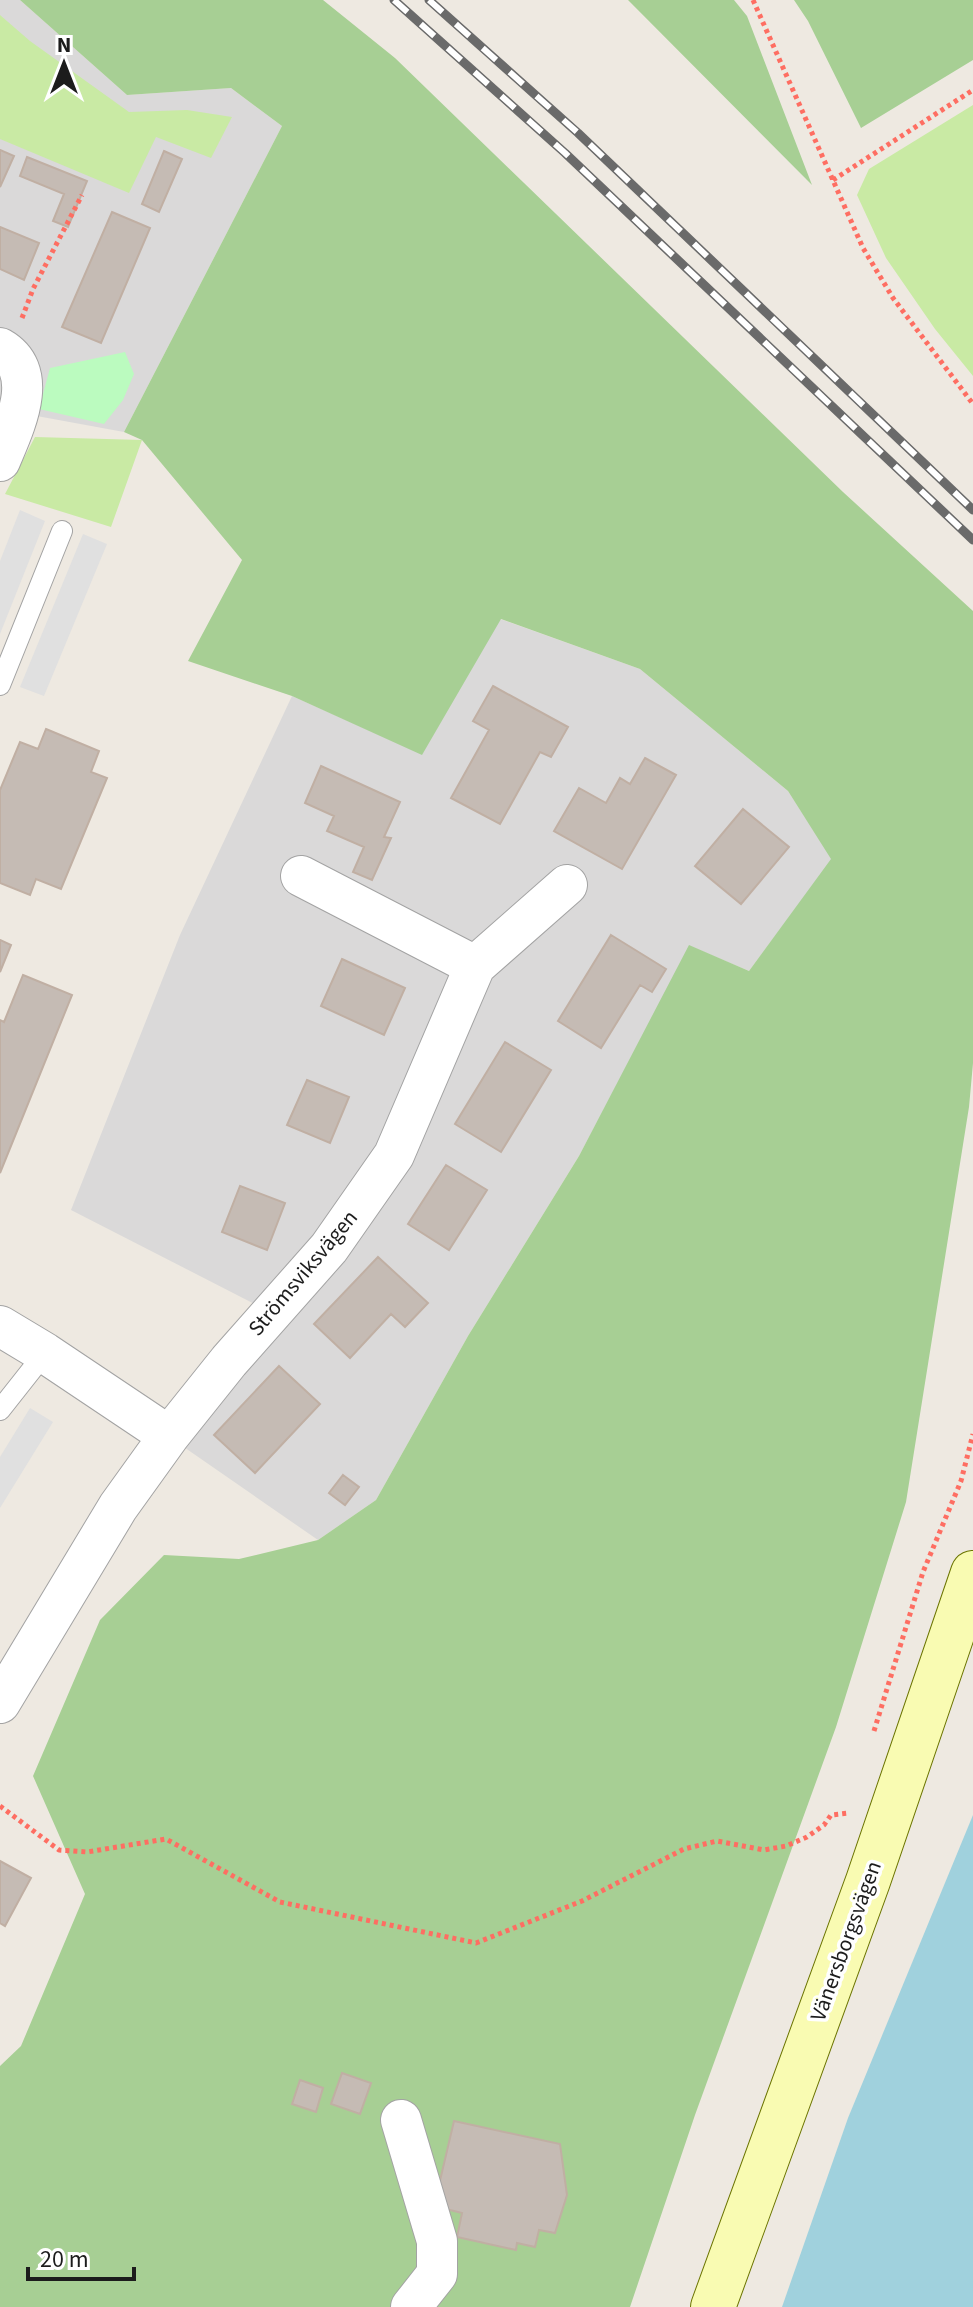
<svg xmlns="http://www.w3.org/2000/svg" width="973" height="2307" viewBox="0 0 973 2307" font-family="'Source Sans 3',sans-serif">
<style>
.residential{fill:#dad9d9}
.grass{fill:#c9eaa4}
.forest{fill:#a7cf94}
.park{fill:#bbfbbf}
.parking{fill:#e0e0e0}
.water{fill:#a0d1dd}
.building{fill:#c5bbb4;stroke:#c0afa3;stroke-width:2}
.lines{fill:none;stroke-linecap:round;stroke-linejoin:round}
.service-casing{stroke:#a3a3a3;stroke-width:22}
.minor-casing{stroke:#a3a3a3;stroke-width:42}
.secondary-casing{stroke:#6b7401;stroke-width:46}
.path{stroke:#fe6e62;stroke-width:5;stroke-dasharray:4 4;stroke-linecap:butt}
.service{stroke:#fff;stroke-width:20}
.minor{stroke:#fff;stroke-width:40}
.secondary{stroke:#f9fbb2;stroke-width:44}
.rail-casing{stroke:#6a6a6a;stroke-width:9}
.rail{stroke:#fff;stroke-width:6;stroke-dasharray:18;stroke-linecap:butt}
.labels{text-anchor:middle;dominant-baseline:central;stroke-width:7;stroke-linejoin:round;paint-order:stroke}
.street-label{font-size:22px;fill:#1c1c1c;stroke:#fff}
</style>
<rect width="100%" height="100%" fill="#eee9e1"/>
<path class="residential" d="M 0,0 L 20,0 L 127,95 L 231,88 L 282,126 L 124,432 L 4,410 L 0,419 Z
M 500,619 L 640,669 L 788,791 L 832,859 L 749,971 L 690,946 L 579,1156 L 468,1336 L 376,1500 L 318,1540 L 178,1443 L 284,1319 L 71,1210 L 180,935 L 292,696 L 422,754 Z"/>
<path class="grass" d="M 0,15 L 30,41 L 129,112 L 187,110 L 232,117 L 211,158 L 156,137 L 129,193 L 0,139 Z
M 973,105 L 973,376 L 935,329 L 886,258 L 857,195 L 869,169 Z
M 35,437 L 142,440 L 111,527 L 5,494 Z"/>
<path class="forest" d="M 20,0 L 323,0 L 395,58 L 843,492 L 973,611 L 973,1063 L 969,1107 L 906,1502 L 836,1727 L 695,2115 L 630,2307 L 0,2307 L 0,2066 L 21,2046 L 85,1894 L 33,1776 L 100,1620 L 164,1555 L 239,1559 L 318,1540 L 376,1500 L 468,1336 L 579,1156 L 689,945 L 749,971 L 831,859 L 788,791 L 640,669 L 501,619 L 422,755 L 292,696 L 188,661 L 242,560 L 142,440 L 124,432 L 282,126 L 231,88 L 127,95 Z
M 628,0 L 734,0 L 747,16 L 812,185 Z
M 794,0 L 973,0 L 973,60 L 861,128 L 808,21 Z"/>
<path class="park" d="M 125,352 L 134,374 L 123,400 L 104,424 L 39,409 L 50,368 Z"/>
<path class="parking" d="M 20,510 L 45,521 L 0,634 L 0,561 Z
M 83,534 L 107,544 L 44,696 L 20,687 Z
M 30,1408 L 53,1422 L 0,1508 L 0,1457 Z"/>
<path class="water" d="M 973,1815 L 973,2307 L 782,2307 L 848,2118 Z"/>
<path class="building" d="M 0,150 L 14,156 L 0,187 Z
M 164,151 L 182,159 L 159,212 L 142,204 Z
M 27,157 L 87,181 L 68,227 L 53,221 L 64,194 L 20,176 Z
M 112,212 L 150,228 L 101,343 L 62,327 Z
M 0,227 L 39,243 L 24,280 L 0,269 Z
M 493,686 L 568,727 L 551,757 L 540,752 L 500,824 L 451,798 L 489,730 L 473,721 Z
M 46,729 L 99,751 L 91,772 L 107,778 L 61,889 L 36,879 L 30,895 L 0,883 L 0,790 L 20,742 L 38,749 Z
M 645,758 L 676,775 L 622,869 L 554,831 L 579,788 L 606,803 L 620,778 L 630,784 Z
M 321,766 L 400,802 L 384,837 L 391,838 L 372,880 L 353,872 L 364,847 L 327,831 L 334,816 L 305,803 Z
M 743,809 L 789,847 L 741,904 L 695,866 Z
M 611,935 L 666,969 L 652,992 L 640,985 L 601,1048 L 558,1021 Z
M 0,940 L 11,945 L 0,972 Z
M 342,959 L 405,988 L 384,1035 L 321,1006 Z
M 23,975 L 72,995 L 0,1173 L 0,1020 L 4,1022 Z
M 505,1042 L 551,1070 L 501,1152 L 455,1124 Z
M 307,1080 L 349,1097 L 330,1143 L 287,1125 Z
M 446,1165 L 487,1190 L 449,1250 L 408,1224 Z
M 240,1186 L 285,1203 L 267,1250 L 222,1232 Z
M 378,1257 L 428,1303 L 405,1327 L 391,1314 L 350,1358 L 314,1324 Z
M 279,1366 L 320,1404 L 255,1473 L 214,1435 Z
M 343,1475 L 359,1487 L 345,1505 L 329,1493 Z
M 0,1861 L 31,1878 L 5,1926 L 0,1923 Z
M 342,2073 L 371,2083 L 360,2114 L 331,2104 Z
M 300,2080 L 323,2088 L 316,2112 L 292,2104 Z
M 454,2121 L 560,2144 L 567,2195 L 555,2233 L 539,2230 L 535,2247 L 517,2243 L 516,2250 L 457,2237 L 462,2213 L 434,2206 Z"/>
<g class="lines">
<defs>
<path id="service" d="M 0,685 L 62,531
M 0,1410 L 45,1353"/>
<path id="minor" d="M 0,348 C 42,372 14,427 0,461
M 301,876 L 475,966
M 0,1326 L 45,1353 L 169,1436
M 0,1703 L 118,1507 L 169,1436 L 229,1361 L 329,1248 L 394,1155 L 475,966 L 567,885
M 401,2120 L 437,2241 L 437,2274 L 411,2307"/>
<path id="secondary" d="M 713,2307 L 868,1881 L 973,1573"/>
</defs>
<use href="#service" class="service-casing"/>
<use href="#minor" class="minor-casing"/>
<use href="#secondary" class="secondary-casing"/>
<path class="path" d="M 753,0 L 863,248 L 893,298 L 973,404
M 833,180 L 973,90
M 22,318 L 33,289 L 82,195
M 874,1731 L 923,1572 L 961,1481 L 973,1434
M 0,1806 L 59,1850 L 87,1852 L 166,1839 L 280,1902 L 476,1943 L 582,1901 L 684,1849 L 717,1841 L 764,1850 L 786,1846 L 807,1837 L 824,1825 L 831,1815 L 849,1813"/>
<use href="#service" class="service"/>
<use href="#minor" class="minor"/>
<use href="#secondary" class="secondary"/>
<defs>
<path id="rail" d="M 394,0 L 565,153 L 973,540
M 429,0 L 578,133 L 973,510"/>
</defs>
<use href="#rail" class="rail-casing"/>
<use href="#rail" class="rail"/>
</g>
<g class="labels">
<g class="street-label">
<text transform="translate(303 1273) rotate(-50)">Strömsviksvägen</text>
<text transform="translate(846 1941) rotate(-70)">Vänersborgsvägen</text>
</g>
</g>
<g transform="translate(64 64)" stroke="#ffffff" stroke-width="6" paint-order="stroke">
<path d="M0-6L14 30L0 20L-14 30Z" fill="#1c1c1c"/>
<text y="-12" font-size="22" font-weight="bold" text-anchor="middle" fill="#1c1c1c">N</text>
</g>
<path d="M28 2267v12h106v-12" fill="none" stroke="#1c1c1c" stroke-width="4"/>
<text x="40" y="2267" font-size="24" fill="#1c1c1c" stroke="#ffffff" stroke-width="6" paint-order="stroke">20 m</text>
</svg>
